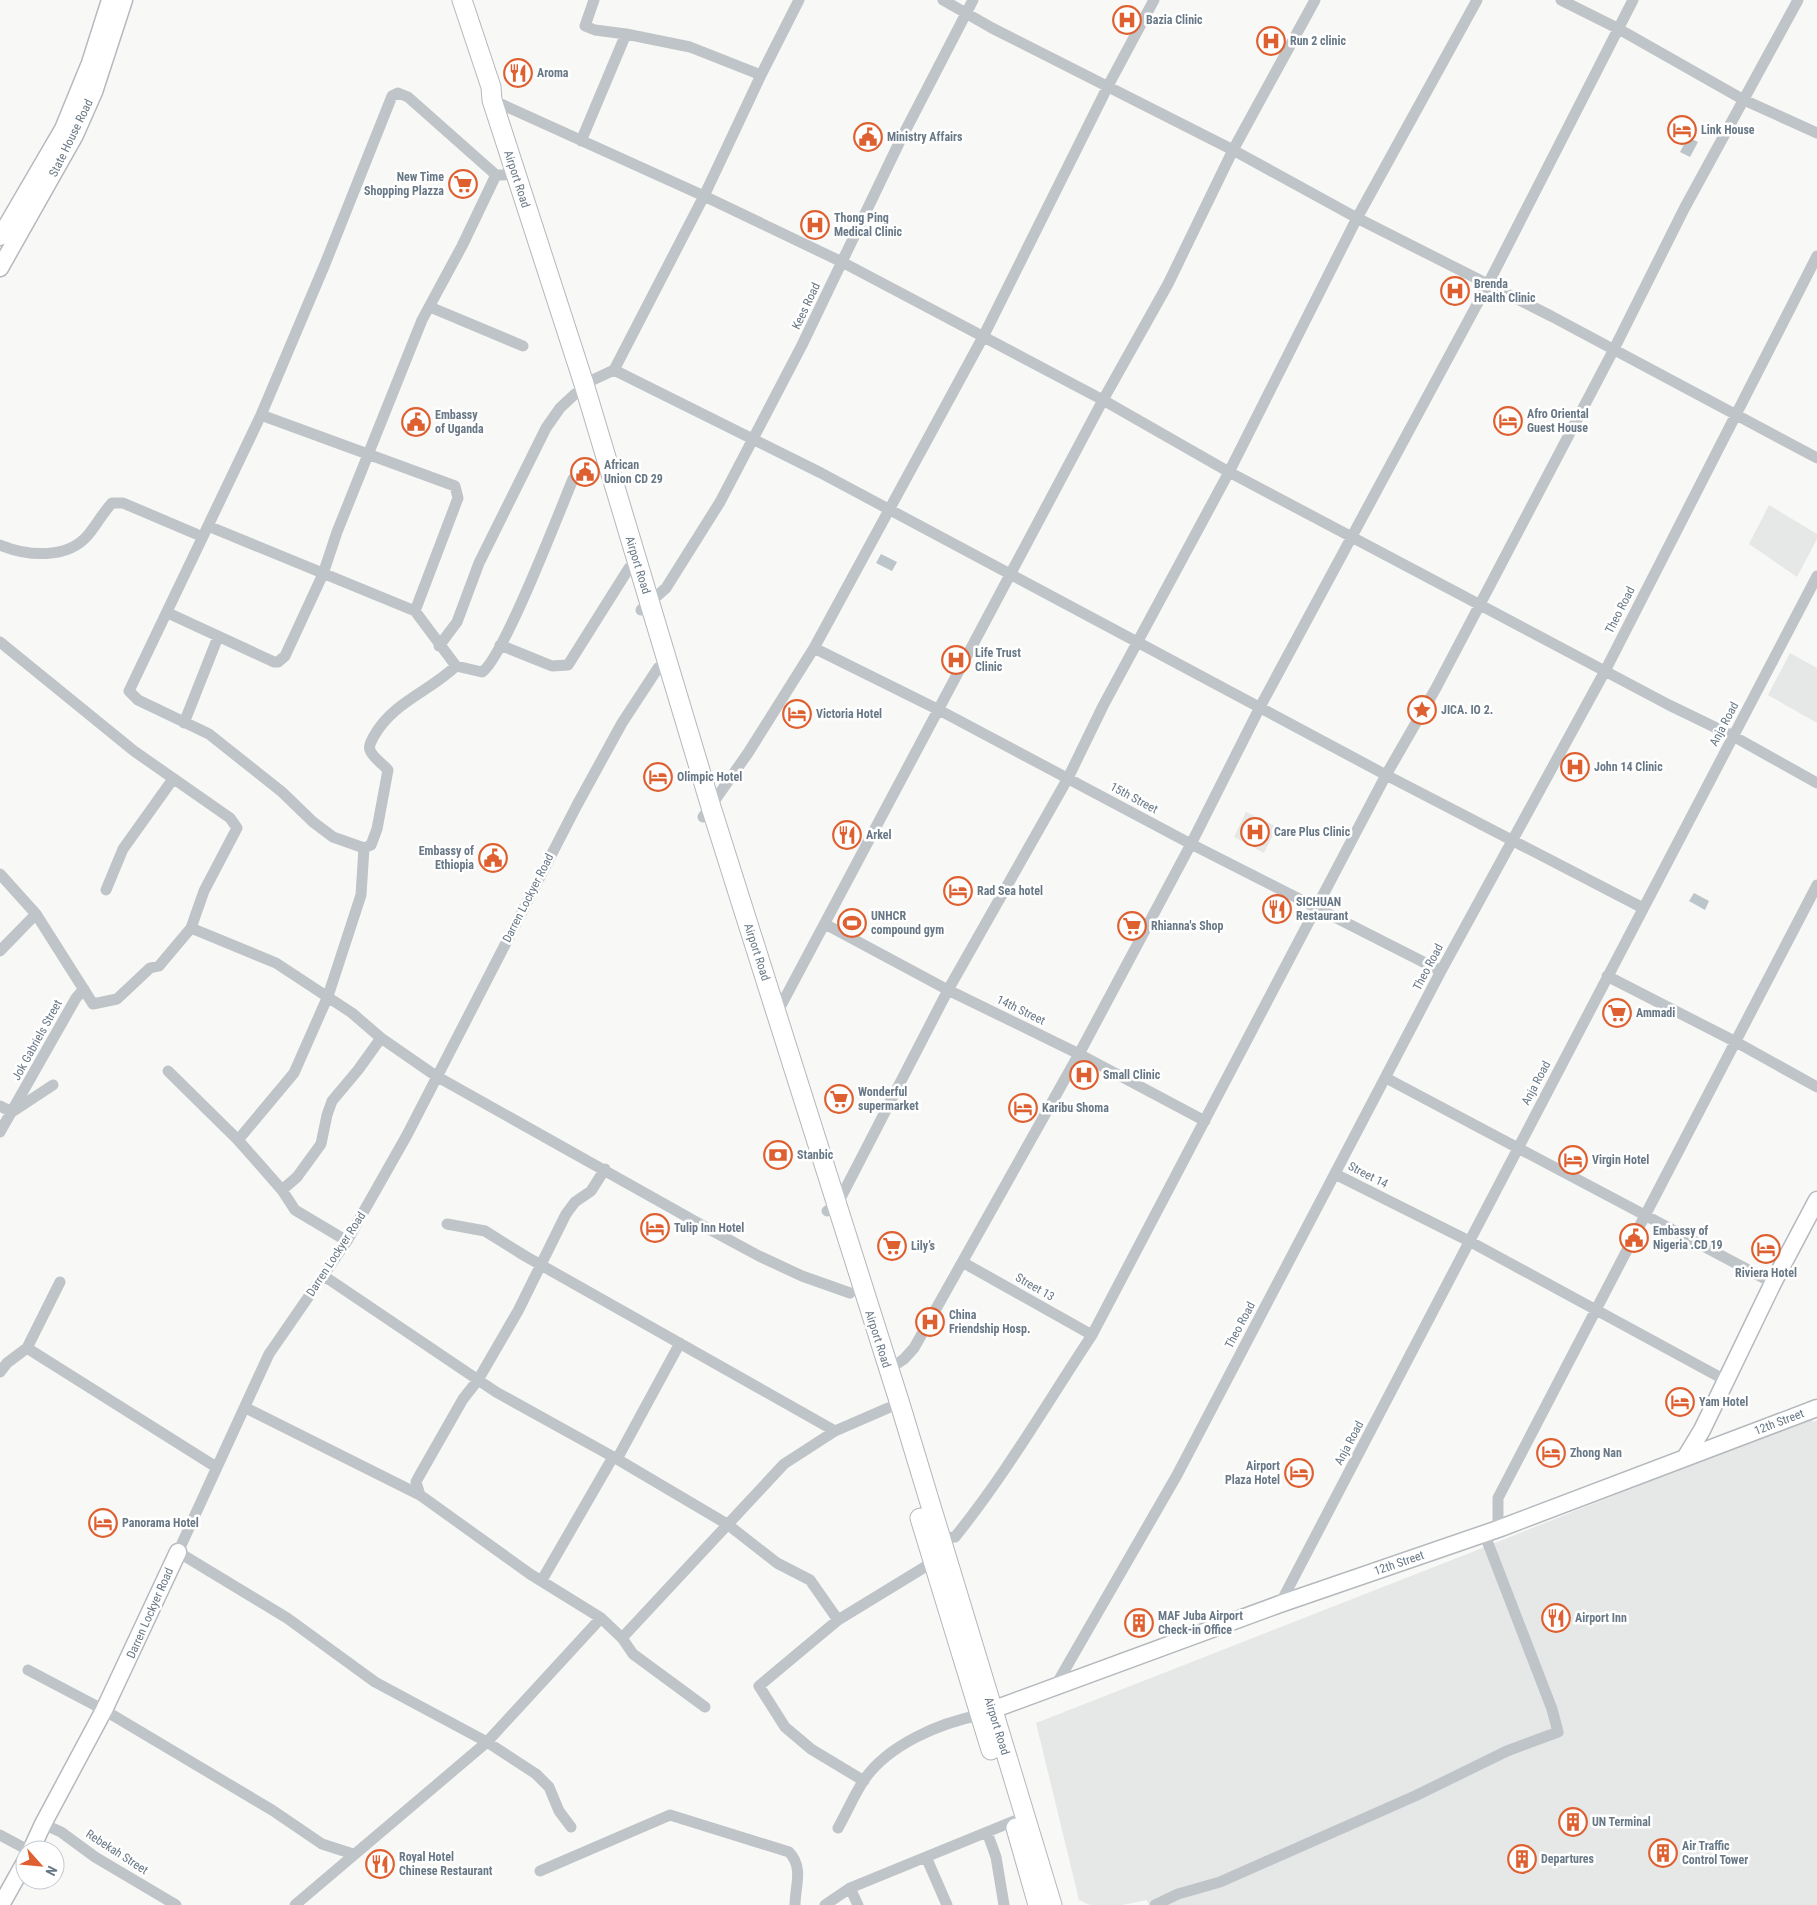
<svg xmlns="http://www.w3.org/2000/svg" width="1817" height="1905" viewBox="0 0 1817 1905" font-family="'Roboto Condensed',sans-serif">
<style>
.built{fill:#e6e7e7}
.water{fill:#bbc5ca}
.lines{fill:none;stroke-linecap:round;stroke-linejoin:round}
.secondary-casing{stroke:#b4b9be;stroke-width:19}
.primary-casing{stroke:#b3b8bc;stroke-width:21}
.street{stroke:#bfc4c8;stroke-width:11}
.secondary{stroke:#fff;stroke-width:16}
.primary{stroke:#fff;stroke-width:19}
.labels{text-anchor:middle;dominant-baseline:central;stroke-width:5;stroke-linejoin:round;paint-order:stroke}
.poi-label{font-size:12px;font-weight:bold;fill:#687886;stroke:#fff;text-anchor:start}
.street-label{font-size:12px;fill:#687886;stroke:#fff}
</style>
<rect width="100%" height="100%" fill="#f8f8f6"/>
<path class="built" d="M 1769,505 L 1817,534 L 1817,539 L 1797,577 L 1749,544 Z
M 1790,653 L 1817,668 L 1817,723 L 1768,695 Z
M 1246,812 L 1277,827 L 1264,853 L 1234,837 Z
M 1809,1417 L 1814,1422 L 1817,1420 L 1817,1905 L 1150,1905 L 1146,1900 L 1123,1905 L 1090,1905 L 1079,1900 L 1036,1723 L 1485,1547 Z"/>
<path class="water" d="M 1688,137 L 1698,142 L 1690,157 L 1680,152 Z
M 881,554 L 897,562 L 892,571 L 876,563 Z
M 1694,893 L 1709,901 L 1705,910 L 1689,901 Z"/>
<g class="lines">
<defs>
<path id="secondary" d="M 0,237 L 63,129 L 90,63 L 110,0
M 0,268 L 75,135 L 94,92 L 124,0
M 1685,1458 L 1702,1430 L 1773,1283 L 1817,1200
M 981,1714 L 1280,1604 L 1498,1529 L 1817,1408
M 31,1850 L 43,1824 L 104,1710 L 178,1552
M 1,1905 L 25,1862"/>
<path id="primary" d="M 462,0 L 491,87 L 492,100 L 584,384 L 711,807 L 900,1404 L 1052,1905
M 920,1518 L 991,1750
M 1016,1828 L 1038,1905"/>
</defs>
<use href="#secondary" class="secondary-casing"/>
<use href="#primary" class="primary-casing"/>
<path class="street" d="M 594,0 L 585,26 L 595,30 L 626,34 L 690,47 L 761,75
M 943,0 L 992,28 L 1233,150 L 1357,218 L 1551,316 L 1817,458
M 1561,0 L 1617,28 L 1744,100 L 1817,133
M 492,100 L 704,196 L 842,262 L 1103,400 L 1229,472 L 1669,705 L 1733,736 L 1817,783
M 581,141 L 626,34
M 430,307 L 523,346
M 614,370 L 821,473 L 1386,775 L 1643,908
M 584,384 L 614,370 L 704,196 L 761,75 L 799,0
M 261,415 L 455,486 L 458,498 L 415,611
M 208,526 L 415,611 L 456,666 L 482,672 C 503,659 560,510 573,479 L 582,479 L 597,467
M 0,545 C 27,556 67,560 88,535 C 97,524 102,514 112,503 L 123,503 L 196,534
M 641,610 L 666,588 L 720,502 L 802,345 L 899,143 L 973,0
M 168,613 L 274,662 L 278,662 L 285,656 L 323,574 L 337,532 L 422,320 L 462,246 L 496,175
M 0,642 L 134,751 L 230,818 L 237,828 L 204,891 L 191,928 L 276,963 L 352,1013 L 381,1038 L 436,1076 L 707,1228 L 759,1256 L 802,1276 L 850,1293
M 500,645 L 552,666 L 568,665 L 629,568
M 439,646 L 457,622 L 479,563 L 546,428 L 560,408 L 575,394
M 814,648 L 939,710 L 1191,844 L 1441,971
M 456,666 C 429,692 393,702 374,736 C 372,740 368,745 370,750 C 372,757 383,764 388,770 L 377,829 L 371,845 L 364,848 L 333,837 L 313,822 L 282,792 L 209,734 L 138,700 L 129,691 L 261,415 L 325,264 L 392,96 L 398,93 L 408,97 L 496,175 L 504,175
M 184,723 L 218,637
M 703,817 L 748,753 L 814,648 L 983,337 L 1108,86 L 1154,0
M 0,874 L 36,914 L 93,1004 L 117,999 L 150,968 L 159,966 L 191,928
M 106,890 L 123,849 L 173,779
M 825,924 L 948,990 L 1079,1054 L 1205,1121
M 0,951 L 36,914
M 1607,976 L 1736,1042 L 1817,1087
M 777,1013 L 1103,400 L 1168,284 L 1233,150 L 1315,0
M 168,1071 L 238,1140 L 282,1190 L 295,1210 L 347,1241
M 1386,1078 L 1773,1283
M 0,1106 L 12,1112 L 53,1085
M 0,1132 L 76,998 L 84,989
M 238,1140 L 294,1073 L 328,996 L 361,895 L 364,848
M 605,1169 L 591,1191 L 575,1202 L 566,1214 L 518,1311 L 478,1380 L 463,1399 L 418,1478 L 416,1482 L 420,1495 L 530,1574 L 601,1618 L 622,1638 L 633,1654 L 705,1707
M 1335,1174 L 1469,1241 L 1725,1380
M 282,1190 L 297,1177 L 321,1144 L 327,1115 L 332,1101 L 358,1070 L 381,1038
M 827,1211 L 837,1205 L 948,990 L 1068,778 L 1103,706 L 1229,472 L 1357,218 L 1477,0
M 447,1224 L 485,1231 L 525,1256 L 835,1431
M 964,1263 L 1092,1335
M 324,1276 L 496,1392 L 617,1459 L 727,1524 L 777,1563 L 810,1580 L 838,1620
M 27,1348 L 216,1467
M 888,1370 L 904,1359 L 914,1348 L 1079,1054 L 1191,844 L 1260,707 L 1488,284 L 1633,0
M 0,1372 L 7,1363 L 27,1348 L 60,1282
M 246,1408 L 420,1495
M 617,1459 L 680,1343
M 1498,1529 L 1498,1498 L 1817,885
M 940,1538 L 955,1537 C 1006,1474 1047,1403 1092,1335 L 1386,775 L 1436,688 L 1613,351 L 1684,209 L 1798,0
M 542,1580 L 613,1457
M 1280,1604 L 1817,576
M 622,1638 L 784,1464 L 835,1431 L 888,1408
M 28,1670 L 104,1710 L 272,1810 L 322,1844 L 353,1854
M 1056,1685 L 1177,1475 L 1441,971 L 1605,671 L 1817,256
M 864,1781 L 811,1749 L 785,1727 L 759,1686 L 838,1620 L 933,1562
M 43,1824 L 61,1832 L 95,1857 L 176,1905
M 571,1827 L 559,1811 L 549,1787 L 536,1774 L 487,1742 L 375,1682 L 287,1618 L 178,1552 L 269,1354 L 347,1241 L 407,1135 L 577,805 L 622,723 L 658,668
M 838,1828 C 847,1812 854,1795 864,1780 C 888,1745 939,1723 980,1715
M 987,1832 L 996,1857 L 1004,1905
M 0,1835 L 28,1850
M 926,1857 L 947,1905
M 540,1871 L 670,1815 L 789,1852 C 804,1868 795,1886 795,1905
M 850,1888 L 858,1905
M 295,1905 L 487,1742 L 601,1618
M 825,1905 L 850,1888 L 1014,1821
M 1155,1905 L 1178,1894 L 1220,1882 L 1415,1796 L 1507,1751 L 1558,1732 L 1552,1709 L 1484,1533"/>
<use href="#secondary" class="secondary"/>
<use href="#primary" class="primary"/>
</g>
<defs>
<symbol id="hospital-ring" viewBox="-11 -11 22 22"><circle r="9.5" fill="#fff" stroke="#de6030" stroke-width="1.5"/><path d="M-5-5h3v3.5h4V-5h3V5h-3V1.5h-4V5h-3Z" fill="#de6030"/></symbol>
<symbol id="restaurant-ring" viewBox="-11 -11 22 22"><circle r="9.5" fill="#fff" stroke="#de6030" stroke-width="1.5"/><path d="M-5-6h1v4h1v-4h1v4h1v-4h1v5L-1.5 .5V6h-2V.5L-5-1ZM5-6V6H3V1.5H1.5Q1.5-4 5-6Z" fill="#de6030"/></symbol>
<symbol id="hotel-ring" viewBox="-11 -11 22 22"><circle r="9.5" fill="#fff" stroke="#de6030" stroke-width="1.5"/><path d="M-6-4.5h1.5V1H6V5H4.5V3h-9V5H-6ZM-4 0a1.8 1.8 0 1 1 3.6 0ZM.5 0V-2.5h3Q6-2.5 6 0Z" fill="#de6030"/></symbol>
<symbol id="civic-ring" viewBox="-11 -11 22 22"><circle r="9.5" fill="#fff" stroke="#de6030" stroke-width="1.5"/><path d="M-.6-6.5H3V-4.5H.6V-3L4-1V1h2V6H-6V1h2V-1L-.6-3ZM-1.2 2.5V6h2.4V2.5Z" fill="#de6030"/></symbol>
<symbol id="supermarket-ring" viewBox="-11 -11 22 22"><circle r="9.5" fill="#fff" stroke="#de6030" stroke-width="1.5"/><path d="M-6-5.5h2.5l.6 2H6L4.5 2H-2.5L-4.4-4H-6ZM-1.5 3.2a1.3 1.3 0 1 0 .1 0ZM3 3.2a1.3 1.3 0 1 0 .1 0Z" fill="#de6030"/></symbol>
<symbol id="sight-ring" viewBox="-11 -11 22 22"><circle r="9.5" fill="#fff" stroke="#de6030" stroke-width="1.5"/><path d="M0-6L1.8-2.2L6-1.7L2.9 1.2L3.7 5.4L0 3.3L-3.7 5.4L-2.9 1.2L-6-1.7L-1.8-2.2Z" fill="#de6030"/></symbol>
<symbol id="stadium-ring" viewBox="-11 -11 22 22"><circle r="9.5" fill="#fff" stroke="#de6030" stroke-width="1.5"/><path d="M0-5a6.5 5 0 1 0 0 10a6.5 5 0 1 0 0-10ZM-3.5-1.8h7v3.6h-7Z" fill="#de6030"/></symbol>
<symbol id="bank-ring" viewBox="-11 -11 22 22"><circle r="9.5" fill="#fff" stroke="#de6030" stroke-width="1.5"/><path d="M-6-4H6V4H-6ZM0-2.3a2.3 2.3 0 1 0 0 4.6a2.3 2.3 0 1 0 0-4.6Z" fill="#de6030"/></symbol>
<symbol id="building-ring" viewBox="-11 -11 22 22"><circle r="9.5" fill="#fff" stroke="#de6030" stroke-width="1.5"/><path d="M-4-6H4V6H1V3H-1V6H-4ZM-2.5-4.3h1.7v1.8h-1.7ZM.8-4.3h1.7v1.8H.8ZM-2.5-1h1.7V.8h-1.7ZM.8-1h1.7V.8H.8Z" fill="#de6030"/></symbol>
</defs>
<g fill-rule="evenodd">
<use href="#hospital-ring" x="1111" y="4" width="32" height="32"/>
<use href="#hospital-ring" x="1255" y="25" width="32" height="32"/>
<use href="#restaurant-ring" x="502" y="57" width="32" height="32"/>
<use href="#hotel-ring" x="1666" y="114" width="32" height="32"/>
<use href="#civic-ring" x="852" y="121" width="32" height="32"/>
<use href="#supermarket-ring" x="447" y="168" width="32" height="32"/>
<use href="#hospital-ring" x="799" y="209" width="32" height="32"/>
<use href="#hospital-ring" x="1439" y="275" width="32" height="32"/>
<use href="#hotel-ring" x="1492" y="405" width="32" height="32"/>
<use href="#civic-ring" x="400" y="406" width="32" height="32"/>
<use href="#civic-ring" x="569" y="456" width="32" height="32"/>
<use href="#hospital-ring" x="940" y="644" width="32" height="32"/>
<use href="#sight-ring" x="1406" y="694" width="32" height="32"/>
<use href="#hotel-ring" x="781" y="698" width="32" height="32"/>
<use href="#hospital-ring" x="1559" y="751" width="32" height="32"/>
<use href="#hotel-ring" x="642" y="761" width="32" height="32"/>
<use href="#hospital-ring" x="1239" y="816" width="32" height="32"/>
<use href="#restaurant-ring" x="831" y="819" width="32" height="32"/>
<use href="#civic-ring" x="477" y="842" width="32" height="32"/>
<use href="#hotel-ring" x="942" y="875" width="32" height="32"/>
<use href="#restaurant-ring" x="1261" y="893" width="32" height="32"/>
<use href="#stadium-ring" x="836" y="907" width="32" height="32"/>
<use href="#supermarket-ring" x="1116" y="910" width="32" height="32"/>
<use href="#supermarket-ring" x="1601" y="997" width="32" height="32"/>
<use href="#hospital-ring" x="1068" y="1059" width="32" height="32"/>
<use href="#supermarket-ring" x="823" y="1083" width="32" height="32"/>
<use href="#hotel-ring" x="1007" y="1092" width="32" height="32"/>
<use href="#bank-ring" x="762" y="1139" width="32" height="32"/>
<use href="#hotel-ring" x="1557" y="1144" width="32" height="32"/>
<use href="#hotel-ring" x="639" y="1212" width="32" height="32"/>
<use href="#civic-ring" x="1618" y="1222" width="32" height="32"/>
<use href="#supermarket-ring" x="876" y="1230" width="32" height="32"/>
<use href="#hotel-ring" x="1750" y="1233" width="32" height="32"/>
<use href="#hospital-ring" x="914" y="1306" width="32" height="32"/>
<use href="#hotel-ring" x="1664" y="1386" width="32" height="32"/>
<use href="#hotel-ring" x="1535" y="1437" width="32" height="32"/>
<use href="#hotel-ring" x="1283" y="1457" width="32" height="32"/>
<use href="#hotel-ring" x="87" y="1507" width="32" height="32"/>
<use href="#restaurant-ring" x="1540" y="1602" width="32" height="32"/>
<use href="#building-ring" x="1123" y="1607" width="32" height="32"/>
<use href="#building-ring" x="1557" y="1806" width="32" height="32"/>
<use href="#building-ring" x="1647" y="1837" width="32" height="32"/>
<use href="#building-ring" x="1506" y="1843" width="32" height="32"/>
<use href="#restaurant-ring" x="364" y="1848" width="32" height="32"/>
</g>
<g class="labels">
<g class="poi-label">
<text x="1146" y="20">Bazia Clinic</text>
<text x="1290" y="41">Run 2 clinic</text>
<text x="537" y="73">Aroma</text>
<text x="1701" y="130">Link House</text>
<text x="887" y="137">Ministry Affairs</text>
<text x="444" y="177" text-anchor="end">New Time<tspan x="444" dy="14">Shopping Plazza</tspan></text>
<text x="834" y="218">Thong Ping<tspan x="834" dy="14">Medical Clinic</tspan></text>
<text x="1474" y="284">Brenda<tspan x="1474" dy="14">Health Clinic</tspan></text>
<text x="1527" y="414">Afro Oriental<tspan x="1527" dy="14">Guest House</tspan></text>
<text x="435" y="415">Embassy<tspan x="435" dy="14">of Uganda</tspan></text>
<text x="604" y="465">African<tspan x="604" dy="14">Union CD 29</tspan></text>
<text x="975" y="653">Life Trust<tspan x="975" dy="14">Clinic</tspan></text>
<text x="1441" y="710">JICA. IO 2.</text>
<text x="816" y="714">Victoria Hotel</text>
<text x="1594" y="767">John 14 Clinic</text>
<text x="677" y="777">Olimpic Hotel</text>
<text x="1274" y="832">Care Plus Clinic</text>
<text x="866" y="835">Arkel</text>
<text x="474" y="851" text-anchor="end">Embassy of<tspan x="474" dy="14">Ethiopia</tspan></text>
<text x="977" y="891">Rad Sea hotel</text>
<text x="1296" y="902">SICHUAN<tspan x="1296" dy="14">Restaurant</tspan></text>
<text x="871" y="916">UNHCR<tspan x="871" dy="14">compound gym</tspan></text>
<text x="1151" y="926">Rhianna's Shop</text>
<text x="1636" y="1013">Ammadi</text>
<text x="1103" y="1075">Small Clinic</text>
<text x="858" y="1092">Wonderful<tspan x="858" dy="14">supermarket</tspan></text>
<text x="1042" y="1108">Karibu Shoma</text>
<text x="797" y="1155">Stanbic</text>
<text x="1592" y="1160">Virgin Hotel</text>
<text x="674" y="1228">Tulip Inn Hotel</text>
<text x="1653" y="1231">Embassy of<tspan x="1653" dy="14">Nigeria .CD 19</tspan></text>
<text x="911" y="1246">Lily’s</text>
<text x="1766" y="1273" text-anchor="middle">Riviera Hotel</text>
<text x="949" y="1315">China<tspan x="949" dy="14">Friendship Hosp.</tspan></text>
<text x="1699" y="1402">Yam Hotel</text>
<text x="1570" y="1453">Zhong Nan</text>
<text x="1280" y="1466" text-anchor="end">Airport<tspan x="1280" dy="14">Plaza Hotel</tspan></text>
<text x="122" y="1523">Panorama Hotel</text>
<text x="1158" y="1616">MAF Juba Airport<tspan x="1158" dy="14">Check-in Office</tspan></text>
<text x="1575" y="1618">Airport Inn</text>
<text x="1592" y="1822">UN Terminal</text>
<text x="1682" y="1846">Air Traffic<tspan x="1682" dy="14">Control Tower</tspan></text>
<text x="399" y="1857">Royal Hotel<tspan x="399" dy="14">Chinese Restaurant</tspan></text>
<text x="1541" y="1859">Departures</text>
</g>
<g class="street-label">
<text transform="translate(71 138) rotate(-64)">State House Road</text>
<text transform="translate(517 179) rotate(72)">Airport Road</text>
<text transform="translate(806 306) rotate(-65)">Kees Road</text>
<text transform="translate(638 565) rotate(73)">Airport Road</text>
<text transform="translate(1620 610) rotate(-63)">Theo Road</text>
<text transform="translate(1724 724) rotate(-62)">Anja Road</text>
<text transform="translate(1134 798) rotate(28)">15th Street</text>
<text transform="translate(528 898) rotate(-63)">Darren Lockyer Road</text>
<text transform="translate(757 952) rotate(72)">Airport Road</text>
<text transform="translate(1428 967) rotate(-62)">Theo Road</text>
<text transform="translate(1021 1010) rotate(26)">14th Street</text>
<text transform="translate(37 1040) rotate(-61)">Jok Gabriels Street</text>
<text transform="translate(1536 1083) rotate(-62)">Anja Road</text>
<text transform="translate(1368 1175) rotate(27)">Street 14</text>
<text transform="translate(336 1254) rotate(-57)">Darren Lockyer Road</text>
<text transform="translate(1035 1287) rotate(30)">Street 13</text>
<text transform="translate(1240 1325) rotate(-62)">Theo Road</text>
<text transform="translate(878 1339) rotate(72)">Airport Road</text>
<text transform="translate(1779 1422) rotate(-21)">12th Street</text>
<text transform="translate(1349 1443) rotate(-62)">Anja Road</text>
<text transform="translate(1399 1563) rotate(-19)">12th Street</text>
<text transform="translate(150 1613) rotate(-66)">Darren Lockyer Road</text>
<text transform="translate(997 1726) rotate(73)">Airport Road</text>
<text transform="translate(117 1852) rotate(33)">Rebekah Street</text>
</g>
</g>
<g transform="translate(40 1865) rotate(117)"><circle r="24" fill="#ffffff" stroke="#c3c9cf"/>
<path d="M0-4L9 19L0 12L-9 19Z" fill="#de6030"/>
<text y="-8" font-size="14" font-weight="bold" text-anchor="middle" fill="#687886">N</text>
</g>
</svg>
